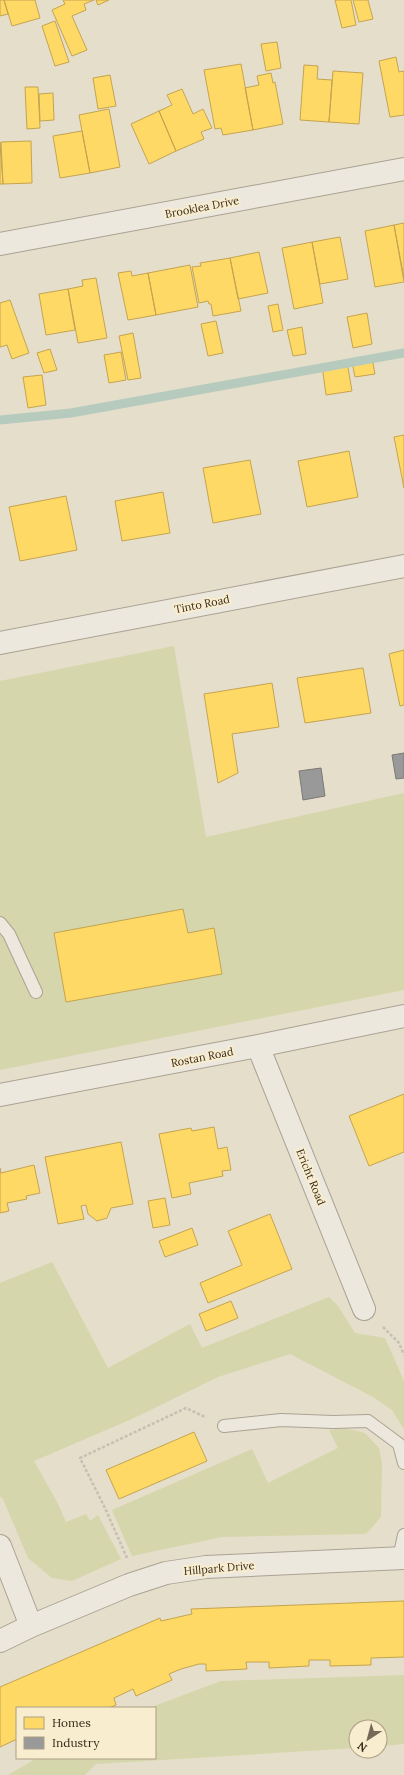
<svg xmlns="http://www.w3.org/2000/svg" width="404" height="1775" viewBox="0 0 404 1775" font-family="Lora,serif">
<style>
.green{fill:#d5d6ab}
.homes{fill:#ffd966;stroke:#c4a450}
.industry{fill:#999;stroke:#7c7873}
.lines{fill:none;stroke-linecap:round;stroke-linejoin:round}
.stream{stroke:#b6cbbe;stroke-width:9}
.service-casing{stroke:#aaa294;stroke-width:14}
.minor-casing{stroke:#aaa294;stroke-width:24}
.path{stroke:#c6bfb3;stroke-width:2.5;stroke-dasharray:3 2;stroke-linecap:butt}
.service{stroke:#ede8dd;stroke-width:12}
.minor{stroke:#ede8dd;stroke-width:22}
.labels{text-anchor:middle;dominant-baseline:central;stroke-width:4;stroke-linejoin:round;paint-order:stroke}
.street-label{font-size:11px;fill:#392a1b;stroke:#f8edce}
</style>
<rect width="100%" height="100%" fill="#e5deca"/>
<path class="green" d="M 174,646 L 206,837 L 404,793 L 404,990 L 0,1070 L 0,681 Z
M 52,1262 L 108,1368 L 190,1324 L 202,1348 L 329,1297 L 338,1306 L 355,1333 L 385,1338 L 404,1381 L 404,1429 L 392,1410 L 373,1397 L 290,1354 L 218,1377 L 134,1418 L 34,1461 L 57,1502 L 66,1522 L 86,1514 L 90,1521 L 98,1515 L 121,1559 L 72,1581 L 52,1578 L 28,1558 L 3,1499 L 0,1496 L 0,1283 Z
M 344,1428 L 365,1433 L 379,1448 L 382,1463 L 381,1517 L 366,1534 L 222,1537 L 132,1556 L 112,1510 L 252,1449 L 268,1483 L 338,1448 L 329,1430 Z
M 404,1675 L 404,1744 L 380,1746 L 380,1727 L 356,1727 L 356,1748 L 96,1764 L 85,1775 L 8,1775 L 37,1758 L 155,1758 L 155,1708 L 149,1708 L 221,1681 Z"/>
<path class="homes" d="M 0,0 L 4,0 L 8,14 L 0,16 Z
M 4,0 L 35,0 L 40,18 L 12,26 Z
M 63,0 L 94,0 L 84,4 L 86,10 L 72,16 L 87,50 L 72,56 L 52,10 L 65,4 Z
M 96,0 L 109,0 L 98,5 Z
M 335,0 L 351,0 L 356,25 L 342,28 Z
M 353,0 L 368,0 L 373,19 L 359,22 Z
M 55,21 L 69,62 L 55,66 L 42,26 Z
M 277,42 L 281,68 L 266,71 L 261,44 Z
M 396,57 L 399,72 L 404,71 L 404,115 L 390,117 L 379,61 Z
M 241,64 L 253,130 L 223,135 L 221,128 L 215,129 L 204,70 Z
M 304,65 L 318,66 L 317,79 L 332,80 L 329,122 L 300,120 Z
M 333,71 L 363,73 L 359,124 L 329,122 Z
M 271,73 L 273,83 L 275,82 L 283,124 L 253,130 L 245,88 L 259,85 L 257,76 Z
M 110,75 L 116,106 L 98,109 L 93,78 Z
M 25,87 L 38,87 L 40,128 L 27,129 Z
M 182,89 L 193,114 L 203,109 L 212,128 L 201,132 L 204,139 L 176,151 L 159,111 L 172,105 L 167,95 Z
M 53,93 L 54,120 L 40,121 L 39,94 Z
M 109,109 L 120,167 L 90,173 L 79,115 Z
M 159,111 L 176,151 L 149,164 L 131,124 Z
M 82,131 L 90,173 L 60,178 L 53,136 Z
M 31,141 L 32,183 L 3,184 L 1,142 Z
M 0,142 L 3,184 L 0,184 Z
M 404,223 L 404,278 L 394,225 Z
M 394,225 L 404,282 L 375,287 L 365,231 Z
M 340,237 L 348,279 L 320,284 L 312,242 Z
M 312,242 L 323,303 L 294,309 L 282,248 Z
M 259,252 L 268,293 L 238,299 L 230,258 Z
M 230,258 L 241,311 L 213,316 L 211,304 L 209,304 L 208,301 L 199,303 L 192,267 L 201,266 L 200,263 Z
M 190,265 L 198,307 L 156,315 L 148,273 Z
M 131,271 L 132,276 L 148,273 L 156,315 L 128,320 L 118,273 Z
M 96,278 L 107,338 L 78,343 L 68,289 L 83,286 L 82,280 Z
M 68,289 L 75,330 L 46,335 L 39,294 Z
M 10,300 L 29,353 L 12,359 L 7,345 L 0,347 L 0,303 Z
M 278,304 L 283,330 L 273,332 L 268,306 Z
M 367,313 L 372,344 L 353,348 L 347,317 Z
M 216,321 L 223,353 L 208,356 L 201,324 Z
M 302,327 L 306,354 L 293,356 L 287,330 Z
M 133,333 L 141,378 L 128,380 L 119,336 Z
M 50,349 L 57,370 L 44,373 L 37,353 Z
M 121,352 L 126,380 L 109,383 L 104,355 Z
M 372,358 L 375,374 L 355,377 L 352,362 Z
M 347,362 L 352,391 L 326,395 L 322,365 Z
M 42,375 L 46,405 L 28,408 L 23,377 Z
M 404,435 L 404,488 L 394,437 Z
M 349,451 L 358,497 L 307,507 L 298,461 Z
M 250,460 L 261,514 L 213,523 L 203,468 Z
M 163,492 L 170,533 L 122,541 L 115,501 Z
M 66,496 L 77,550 L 20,561 L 9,507 Z
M 404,650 L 404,705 L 400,706 L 389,654 Z
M 363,668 L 371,713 L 305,723 L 297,678 Z
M 272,683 L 279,727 L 232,734 L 238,773 L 218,783 L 204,694 Z
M 183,909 L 188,933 L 214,928 L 222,974 L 66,1002 L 54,933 Z
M 404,1094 L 404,1152 L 369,1166 L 349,1116 Z
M 214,1127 L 218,1149 L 227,1147 L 231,1170 L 222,1171 L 223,1176 L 189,1183 L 191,1194 L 172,1198 L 159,1134 L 191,1128 L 192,1131 Z
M 121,1142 L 133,1204 L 111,1208 L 107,1218 L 97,1221 L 88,1214 L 86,1205 L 81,1206 L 84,1219 L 58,1224 L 45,1157 Z
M 34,1165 L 40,1193 L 26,1196 L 27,1199 L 7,1203 L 9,1211 L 0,1213 L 0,1168 L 1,1173 Z
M 165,1198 L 170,1225 L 153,1228 L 148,1201 Z
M 270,1214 L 292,1269 L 208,1303 L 200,1283 L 242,1265 L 228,1231 Z
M 192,1228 L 198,1245 L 165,1257 L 159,1241 Z
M 231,1301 L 238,1318 L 206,1331 L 199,1314 Z
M 194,1432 L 207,1461 L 119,1499 L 106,1470 Z
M 404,1601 L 404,1657 L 371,1658 L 371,1665 L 330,1666 L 330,1660 L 309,1660 L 309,1666 L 269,1668 L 269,1662 L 246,1662 L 247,1669 L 206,1671 L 206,1664 L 199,1664 L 181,1669 L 169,1674 L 172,1680 L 136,1696 L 133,1689 L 114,1698 L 116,1705 L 109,1708 L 17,1708 L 17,1739 L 0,1747 L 0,1687 L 160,1618 L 161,1621 L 192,1614 L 191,1609 Z"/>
<path class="industry" d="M 404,753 L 404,778 L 396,779 L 392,755 Z
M 321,768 L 325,796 L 303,800 L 299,771 Z"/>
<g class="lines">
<path class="stream" d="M 0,420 L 71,413 L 404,353"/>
<defs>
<path id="service" d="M 0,923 L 9,934 L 36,992
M 224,1426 L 281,1420 L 333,1422 L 368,1421 L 399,1444 L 404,1463
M 399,1558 L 404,1535"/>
<path id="minor" d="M 0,244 L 404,169
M 0,643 L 404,566
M 258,1046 L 364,1309
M 0,1095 L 258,1046 L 404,1016
M 0,1546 L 31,1626
M 0,1641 L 31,1626 L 129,1585 L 166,1573 L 206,1567 L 404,1558"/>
</defs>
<use href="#service" class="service-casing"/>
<use href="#minor" class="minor-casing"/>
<path class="path" d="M 383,1327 L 399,1343 L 404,1355
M 127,1558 L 105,1508 L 80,1458 L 186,1408 L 205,1417"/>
<use href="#service" class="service"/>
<use href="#minor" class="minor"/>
</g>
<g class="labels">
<g class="street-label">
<text transform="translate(202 207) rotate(-11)">Brooklea Drive</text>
<text transform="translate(202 604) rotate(-11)">Tinto Road</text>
<text transform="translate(202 1057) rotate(-11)">Rostan Road</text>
<text transform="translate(311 1177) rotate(68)">Ericht Road</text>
<text transform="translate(219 1568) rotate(-5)">Hillpark Drive</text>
</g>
</g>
<rect x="16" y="1707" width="140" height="52" fill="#f8edce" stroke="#ac9f86"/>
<rect x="24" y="1717" width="20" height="12" fill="#ffd966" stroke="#ac9f86"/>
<text x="52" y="1727" font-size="12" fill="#392a1b">Homes</text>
<rect x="24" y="1737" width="20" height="12" fill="#999999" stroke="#ac9f86"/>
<text x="52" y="1747" font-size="12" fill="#392a1b">Industry</text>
<g transform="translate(368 1739) rotate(216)"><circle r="19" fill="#f8edce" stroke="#ac9f86"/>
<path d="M0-3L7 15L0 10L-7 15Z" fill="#756958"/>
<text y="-6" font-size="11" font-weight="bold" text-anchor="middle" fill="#392a1b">N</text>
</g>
</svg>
